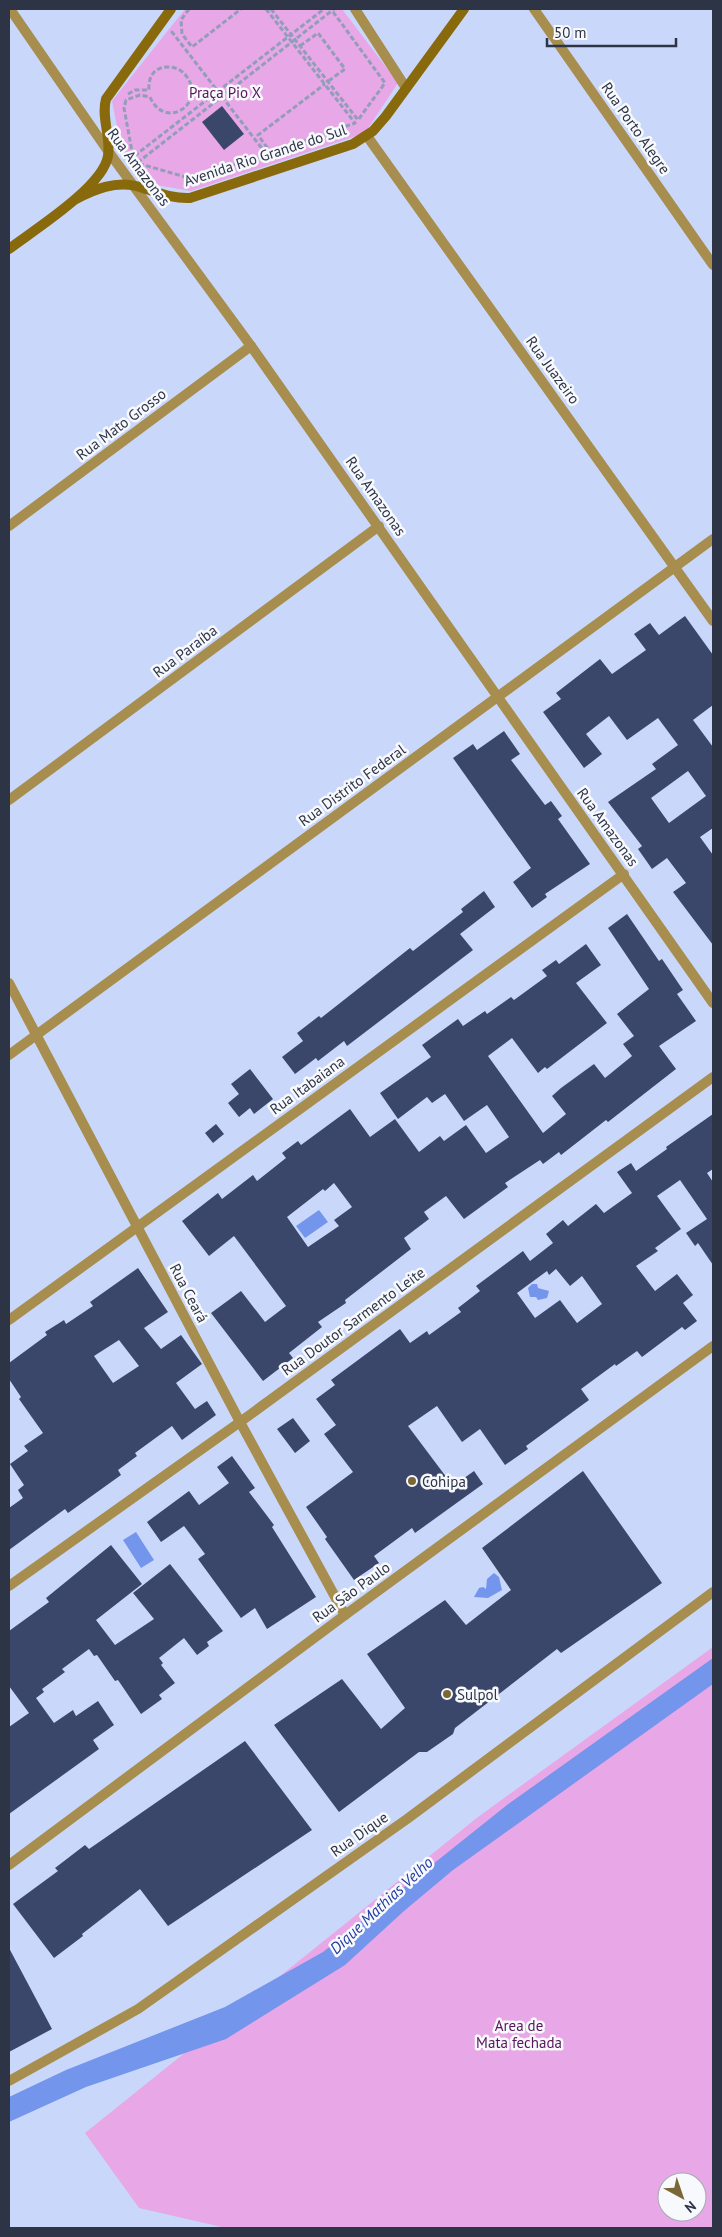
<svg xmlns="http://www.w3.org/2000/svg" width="722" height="2237" viewBox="0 0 722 2237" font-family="'PT Sans',sans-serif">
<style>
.green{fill:#e8a7e6;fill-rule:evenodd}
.water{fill:#7395ec}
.building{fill:#3a476a;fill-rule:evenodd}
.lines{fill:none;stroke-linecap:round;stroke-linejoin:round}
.path{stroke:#919db9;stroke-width:3;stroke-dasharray:5 2.5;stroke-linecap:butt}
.minor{stroke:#a78d4e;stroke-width:10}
.tertiary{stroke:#a78d4e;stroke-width:10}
.secondary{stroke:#88690c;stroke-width:10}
.poi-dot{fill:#7b6736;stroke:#f7f9fd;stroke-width:2}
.labels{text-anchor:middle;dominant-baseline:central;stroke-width:5;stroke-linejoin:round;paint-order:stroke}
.park-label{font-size:15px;fill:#59155b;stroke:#f7f9fd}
.street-label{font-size:15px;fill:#2d3445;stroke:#f7f9fd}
.poi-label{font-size:15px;fill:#2d3445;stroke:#f7f9fd;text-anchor:start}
.water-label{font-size:16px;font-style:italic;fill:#223ca0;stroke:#f7f9fd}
</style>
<rect width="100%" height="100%" fill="#c9d8fa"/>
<path class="green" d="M 185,9 L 342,9 L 398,83 L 365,133 L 191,191 L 150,184 L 121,147 L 112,101 Z
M 713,1647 L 713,2228 L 226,2228 L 139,2208 L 85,2133 L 478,1817 ZM 667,2182 L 697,2182 L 697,2212 L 667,2212 Z"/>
<path class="water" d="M 319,1210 L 328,1222 L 305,1238 L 296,1226 Z
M 532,1284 L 537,1284 L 538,1288 L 549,1291 L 547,1298 L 538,1300 L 536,1297 L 530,1297 L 528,1288 Z
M 136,1532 L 154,1560 L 141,1568 L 123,1540 Z
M 494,1573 L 499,1577 L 502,1590 L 488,1598 L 474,1597 L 479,1588 L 483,1587 L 486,1589 L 487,1579 Z
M 713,1658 L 713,1684 L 453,1870 L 404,1911 L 345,1965 L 226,2039 L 86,2087 L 9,2122 L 9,2097 L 66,2070 L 225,2007 L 323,1952 L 507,1805 Z"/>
<path class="building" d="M 222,106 L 244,134 L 224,150 L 202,122 Z
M 685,616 L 713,655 L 713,705 L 693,720 L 713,747 L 713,828 L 700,837 L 713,855 L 713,945 L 673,892 L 686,883 L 667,858 L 652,869 L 638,849 L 642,846 L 608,802 L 656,769 L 652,764 L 678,745 L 658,718 L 627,740 L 609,716 L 586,734 L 602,754 L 584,768 L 543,712 L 561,699 L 556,693 L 600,659 L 612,674 L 646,650 L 634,634 L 650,623 L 659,635 ZM 688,771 L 706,796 L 669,823 L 651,798 Z
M 504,731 L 520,754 L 511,760 L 545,805 L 551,801 L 562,816 L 558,819 L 590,864 L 545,894 L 547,897 L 532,908 L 513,882 L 531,868 L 453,758 L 473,744 L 477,750 Z
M 484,891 L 495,907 L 460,934 L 473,950 L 347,1046 L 344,1041 L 318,1061 L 316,1058 L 295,1074 L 282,1057 L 303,1041 L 297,1033 L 319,1016 L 321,1018 L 410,948 L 413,951 L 463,912 L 461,909 Z
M 627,914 L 659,961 L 662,959 L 683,990 L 677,994 L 696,1021 L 659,1046 L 676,1069 L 608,1122 L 606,1120 L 561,1155 L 559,1152 L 543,1164 L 540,1160 L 505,1183 L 508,1187 L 464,1219 L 446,1196 L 424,1212 L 429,1219 L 404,1238 L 411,1249 L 345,1300 L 346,1303 L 318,1322 L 322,1327 L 289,1353 L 293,1358 L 263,1381 L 211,1313 L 241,1291 L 265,1322 L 286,1306 L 234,1236 L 209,1256 L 182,1221 L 218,1193 L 222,1199 L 253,1175 L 257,1181 L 286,1158 L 282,1153 L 298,1141 L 301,1145 L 350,1109 L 370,1137 L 395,1119 L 419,1152 L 440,1136 L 444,1141 L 466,1125 L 486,1153 L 509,1137 L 487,1105 L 464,1121 L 445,1094 L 432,1103 L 427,1097 L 398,1119 L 380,1093 L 431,1057 L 422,1045 L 458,1019 L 463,1026 L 485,1011 L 487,1014 L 511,997 L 514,1000 L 547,976 L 542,970 L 556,960 L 559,964 L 586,944 L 601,965 L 576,983 L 607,1023 L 547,1069 L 545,1067 L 538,1073 L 512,1038 L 488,1056 L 543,1133 L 566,1114 L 552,1096 L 561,1088 L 594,1064 L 605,1078 L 632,1056 L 623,1044 L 634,1036 L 617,1014 L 649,989 L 608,928 ZM 334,1183 L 352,1207 L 334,1220 L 339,1226 L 308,1247 L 287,1217 L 323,1189 L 325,1191 Z
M 250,1069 L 273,1099 L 254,1114 L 250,1108 L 239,1117 L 228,1103 L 239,1094 L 231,1084 Z
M 713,1114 L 713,1169 L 707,1173 L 713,1182 L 713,1265 L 698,1243 L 695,1246 L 686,1233 L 707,1219 L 680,1180 L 657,1196 L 681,1229 L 655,1248 L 658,1251 L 636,1266 L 655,1291 L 677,1274 L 693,1295 L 683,1303 L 697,1321 L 685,1330 L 682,1327 L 642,1357 L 637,1351 L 616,1366 L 615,1364 L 581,1389 L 589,1400 L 526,1446 L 528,1449 L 505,1465 L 480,1429 L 462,1442 L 437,1406 L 408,1426 L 453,1486 L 474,1471 L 483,1484 L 415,1533 L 412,1528 L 374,1556 L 379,1563 L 354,1580 L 325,1539 L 327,1537 L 306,1507 L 353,1472 L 324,1434 L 336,1425 L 316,1399 L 335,1385 L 331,1380 L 400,1329 L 410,1343 L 427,1331 L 429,1335 L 461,1312 L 458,1308 L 480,1291 L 476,1286 L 523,1251 L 530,1261 L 553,1243 L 546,1234 L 563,1220 L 568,1226 L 596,1204 L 604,1213 L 632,1193 L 617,1172 L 631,1163 L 636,1171 L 667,1149 L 666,1147 ZM 556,1269 L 570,1286 L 582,1276 L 602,1304 L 577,1323 L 560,1300 L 535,1318 L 517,1293 L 547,1271 L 549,1275 Z
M 216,1124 L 224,1134 L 213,1143 L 205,1133 Z
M 138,1268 L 168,1312 L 144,1328 L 161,1349 L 181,1335 L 202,1364 L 176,1383 L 195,1409 L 207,1401 L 216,1415 L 182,1440 L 172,1426 L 135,1453 L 137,1456 L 118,1470 L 121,1475 L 68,1513 L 65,1509 L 9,1550 L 9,1508 L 23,1498 L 18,1490 L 24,1485 L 10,1464 L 28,1451 L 24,1446 L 43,1433 L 19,1399 L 21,1397 L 9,1379 L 9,1363 L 47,1335 L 45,1332 L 64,1320 L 66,1324 L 93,1306 L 90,1302 ZM 119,1340 L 139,1366 L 113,1383 L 94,1356 Z
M 293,1418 L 310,1441 L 295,1453 L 277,1429 Z
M 232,1456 L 255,1488 L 249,1492 L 274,1525 L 272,1527 L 316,1597 L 267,1629 L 255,1608 L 241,1618 L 198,1559 L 205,1554 L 184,1526 L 161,1542 L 147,1522 L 189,1491 L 199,1505 L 229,1483 L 217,1467 Z
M 583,1471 L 662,1583 L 561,1653 L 557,1649 L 455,1728 L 453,1734 L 427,1752 L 419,1752 L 339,1812 L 274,1725 L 342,1679 L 381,1729 L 405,1708 L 367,1654 L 445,1600 L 466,1625 L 511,1590 L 482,1548 Z
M 111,1545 L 142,1584 L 96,1620 L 115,1645 L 154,1619 L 133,1593 L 170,1564 L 223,1631 L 207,1642 L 209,1646 L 197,1655 L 184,1638 L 159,1658 L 163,1663 L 161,1665 L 175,1683 L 159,1695 L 162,1699 L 141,1714 L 118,1680 L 115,1681 L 97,1655 L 94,1656 L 89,1649 L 62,1669 L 65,1672 L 42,1689 L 44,1692 L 36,1698 L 54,1723 L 73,1710 L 76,1716 L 98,1701 L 114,1725 L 93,1740 L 99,1749 L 9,1814 L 9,1727 L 29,1713 L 9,1686 L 9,1631 L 49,1602 L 46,1598 Z
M 245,1741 L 312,1830 L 168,1926 L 140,1889 L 82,1934 L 83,1936 L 54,1958 L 13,1904 L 58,1871 L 55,1868 L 85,1845 L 89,1849 Z
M 9,1948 L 52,2029 L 9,2052 Z"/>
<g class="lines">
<path class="path" d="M 189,9 L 181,20 L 182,34 L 192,47 L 241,9
M 266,9 L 355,123 L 271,153 L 258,135 L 325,84
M 271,9 L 358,120 L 385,83 L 331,9
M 172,33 L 172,32 L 267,155 L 189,178 L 137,163 L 334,9
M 300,46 L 318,33 L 345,69 L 327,82
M 128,94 L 135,90 L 149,90 C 148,77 154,67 168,67 C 176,67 182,70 187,77 C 206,104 165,131 150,97 L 140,95 L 126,100 L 124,108 L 133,157 L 324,9"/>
<path class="minor" d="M 355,9 L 406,88
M 367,136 L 713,621
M 251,346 L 713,1003
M 9,800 L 379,526
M 9,983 L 240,1422 L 345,1615
M 9,1055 L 713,539
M 9,1320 L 624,874
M 9,1586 L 240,1422 L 713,1077
M 9,2081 L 138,2009 L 407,1819 L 713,1592"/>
<path class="tertiary" d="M 534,9 L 713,265
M 9,526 L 251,346 L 108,151 L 10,9
M 9,1865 L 345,1615 L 713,1346"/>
<path class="secondary" d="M 76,199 C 95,189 115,181 136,186 C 155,191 170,199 190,198 L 353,144 L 373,131 L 386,116 L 464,9
M 9,249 C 34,230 103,187 108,156 C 111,136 101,118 106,99 L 171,9"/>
</g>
<g class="poi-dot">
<circle cx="412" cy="1481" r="5"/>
<circle cx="447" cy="1694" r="5"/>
</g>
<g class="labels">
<g class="park-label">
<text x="225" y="92">Praça Pio X</text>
<text x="519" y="2025">Area de<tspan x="519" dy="17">Mata fechada</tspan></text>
</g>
<g class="street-label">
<text transform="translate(636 128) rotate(55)">Rua Porto Alegre</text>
<text transform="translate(265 155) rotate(-18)">Avenida Rio Grande do Sul</text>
<text transform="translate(139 167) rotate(53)">Rua Amazonas</text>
<text transform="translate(553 370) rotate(54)">Rua Juazeiro</text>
<text transform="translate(121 424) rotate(-37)">Rua Mato Grosso</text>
<text transform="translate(376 496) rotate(55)">Rua Amazonas</text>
<text transform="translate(185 651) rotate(-37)">Rua Paraíba</text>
<text transform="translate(352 785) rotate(-36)">Rua Distrito Federal</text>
<text transform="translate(608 827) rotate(54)">Rua Amazonas</text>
<text transform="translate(307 1085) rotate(-36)">Rua Itabaiana</text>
<text transform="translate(189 1293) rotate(62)">Rua Ceará</text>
<text transform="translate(353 1321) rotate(-36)">Rua Doutor Sarmento Leite</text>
<text transform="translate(351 1592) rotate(-36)">Rua São Paulo</text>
<text transform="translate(359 1834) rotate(-35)">Rua Dique</text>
</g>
<g class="poi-label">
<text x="422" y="1481">Cohipa</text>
<text x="457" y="1694">Sulpol</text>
</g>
<g class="water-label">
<text transform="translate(381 1905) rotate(-43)">Dique Mathias Velho</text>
</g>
</g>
<rect width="722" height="2237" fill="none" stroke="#2d3445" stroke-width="20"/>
<g transform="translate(682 2197) rotate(140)"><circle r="24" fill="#f7f9fd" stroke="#a6aab3"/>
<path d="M0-4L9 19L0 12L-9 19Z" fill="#7b6736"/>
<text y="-8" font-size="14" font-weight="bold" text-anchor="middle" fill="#2d3445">N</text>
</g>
<path d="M547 38v8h129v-8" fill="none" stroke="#2d3445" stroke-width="2.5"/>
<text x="554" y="38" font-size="15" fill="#2d3445" stroke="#f7f9fd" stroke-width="4" paint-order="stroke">50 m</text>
</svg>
